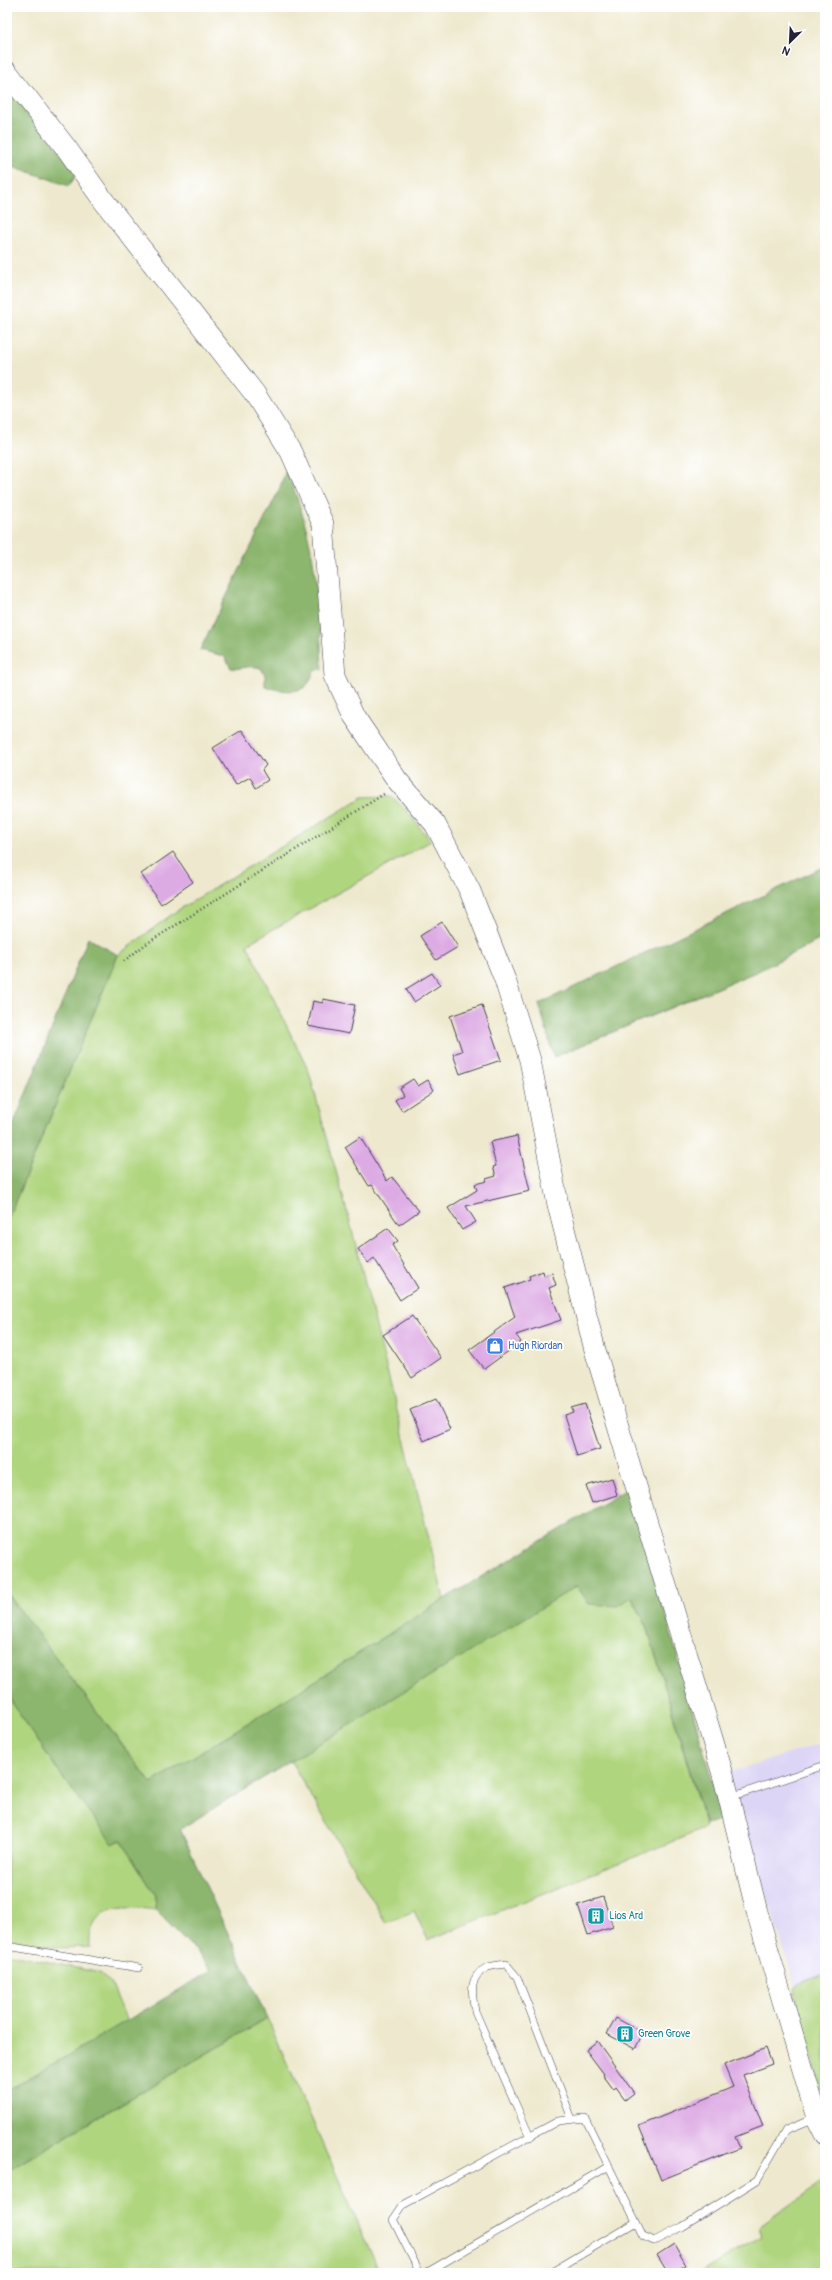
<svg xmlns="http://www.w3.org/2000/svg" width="832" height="2280" viewBox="0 0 832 2280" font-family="Pangolin,sans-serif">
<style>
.built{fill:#ddd5f6}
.green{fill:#b0d57f;stroke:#697c5d}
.forest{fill:#8cb66e;stroke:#576c54}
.building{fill:#ddabe4}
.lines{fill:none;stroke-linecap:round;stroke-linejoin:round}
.lane-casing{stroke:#414051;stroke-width:8}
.secondary-casing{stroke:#414051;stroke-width:22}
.path{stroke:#414051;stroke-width:2.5;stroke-dasharray:1 3;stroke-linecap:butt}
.lane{stroke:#fff;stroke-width:7}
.secondary{stroke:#fff;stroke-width:21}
.labels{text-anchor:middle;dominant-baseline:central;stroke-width:3.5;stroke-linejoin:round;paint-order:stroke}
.shop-label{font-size:10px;fill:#366cbe;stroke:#fff;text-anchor:start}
.culture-label{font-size:10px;fill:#0d838f;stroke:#fff;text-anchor:start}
</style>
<rect width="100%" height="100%" fill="#fff"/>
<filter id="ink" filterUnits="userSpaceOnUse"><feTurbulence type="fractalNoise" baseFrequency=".025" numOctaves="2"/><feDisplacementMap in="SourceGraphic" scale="8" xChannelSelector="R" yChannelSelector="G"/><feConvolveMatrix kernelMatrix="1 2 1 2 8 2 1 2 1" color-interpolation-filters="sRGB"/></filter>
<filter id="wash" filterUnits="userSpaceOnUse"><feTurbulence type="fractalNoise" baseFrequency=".012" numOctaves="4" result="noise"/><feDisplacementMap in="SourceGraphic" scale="16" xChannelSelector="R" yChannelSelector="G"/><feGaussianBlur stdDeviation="0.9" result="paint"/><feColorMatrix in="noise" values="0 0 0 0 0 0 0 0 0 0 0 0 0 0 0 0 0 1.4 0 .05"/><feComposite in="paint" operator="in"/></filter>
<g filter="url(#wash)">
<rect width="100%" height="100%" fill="#eee9ce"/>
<path class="built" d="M 825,1742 L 825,1974 L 795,1985 L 728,1773 Z"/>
<path class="green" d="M 391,796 L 405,809 L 431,841 L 247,944 L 309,1072 L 352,1230 L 444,1599 L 312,1683 L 151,1783 L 7,1593 L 7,1221 L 118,955 L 175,912 L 363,797 Z
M 577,1585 L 631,1597 L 647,1626 L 706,1828 L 428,1940 L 414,1911 L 386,1923 L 290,1760 Z
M 7,1695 L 59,1772 L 113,1843 L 121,1840 L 156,1896 L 155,1910 C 123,1905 87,1905 90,1947 L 61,1948 L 7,1938 Z
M 7,1953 L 100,1973 L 111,1983 L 127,2021 L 7,2091 Z
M 825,1974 L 825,2108 L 793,1987 L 795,1985 Z
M 267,2018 L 380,2273 L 7,2273 L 7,2171 Z
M 824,2180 L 825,2273 L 698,2273 L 762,2236 L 759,2227 Z"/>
<path class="forest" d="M 7,83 L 77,174 L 69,186 L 7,164 Z
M 286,470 C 316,538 319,597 322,669 L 314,671 C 312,675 310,682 307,685 C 298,695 275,690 265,686 L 265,675 L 261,668 C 247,664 243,670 231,668 L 224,656 L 200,650 L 279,490 Z
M 825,866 L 825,937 L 758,971 L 554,1057 L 539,1004 Z
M 88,938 L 118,955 L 7,1221 L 7,1141 Z
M 627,1489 L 667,1619 L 723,1820 L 706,1825 L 647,1626 L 632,1597 L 617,1606 L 589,1604 L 577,1586 L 180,1829 L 267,2018 L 7,2171 L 7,2091 L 211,1971 L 197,1952 L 155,1910 L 156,1896 L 121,1840 L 113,1844 L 59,1772 L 7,1695 L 7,1593 L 151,1783 L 312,1683 L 444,1599 Z"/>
<g id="blocks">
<path class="building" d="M 242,730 L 266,765 L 262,770 L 268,780 L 256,788 L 250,777 L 236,785 L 213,748 Z
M 173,852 L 193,882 L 161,904 L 141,874 Z
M 442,922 L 458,947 L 436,960 L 420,936 Z
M 432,973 L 440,985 L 414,1002 L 406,989 Z
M 323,999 L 355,1005 L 349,1034 L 308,1026 L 313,1001 L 323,1003 Z
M 482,1005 L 501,1060 L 460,1074 L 453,1054 L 462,1051 L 450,1016 Z
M 413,1079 L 418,1086 L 428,1080 L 434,1090 L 402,1111 L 395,1100 L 403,1095 L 399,1088 Z
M 517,1136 L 530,1191 L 466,1206 L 476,1222 L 462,1230 L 448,1208 L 477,1190 L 475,1184 L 487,1181 L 486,1179 L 496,1176 L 493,1167 L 496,1166 L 490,1142 Z
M 360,1137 L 387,1181 L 392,1177 L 419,1211 L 399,1225 L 372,1185 L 369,1186 L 345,1147 Z
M 388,1228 L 398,1241 L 392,1245 L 418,1288 L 400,1300 L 374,1258 L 368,1263 L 358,1249 Z
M 543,1271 L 544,1276 L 552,1273 L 556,1285 L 549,1288 L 561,1320 L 516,1335 L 521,1342 L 484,1369 L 469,1350 L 515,1317 L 505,1288 L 530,1279 L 529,1276 Z
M 412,1316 L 441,1358 L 412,1378 L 383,1335 Z
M 436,1399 L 450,1429 L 424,1441 L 410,1410 Z
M 585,1404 L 600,1449 L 577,1456 L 564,1415 L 573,1412 L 571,1408 Z
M 612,1478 L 617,1495 L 592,1503 L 586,1486 Z
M 603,1897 L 613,1927 L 588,1935 L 578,1905 Z
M 616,2018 L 643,2033 L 635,2049 L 607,2034 Z
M 597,2041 L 634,2093 L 625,2100 L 616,2088 L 614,2090 L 603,2075 L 604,2074 L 586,2050 Z
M 766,2048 L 772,2064 L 743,2075 L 763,2126 L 735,2137 L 740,2148 L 661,2180 L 639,2126 L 733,2087 L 724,2065 Z
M 674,2244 L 686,2265 L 672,2273 L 668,2273 L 657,2255 Z"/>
</g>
</g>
<g filter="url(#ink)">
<use href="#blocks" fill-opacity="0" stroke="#414051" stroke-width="1"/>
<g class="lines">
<defs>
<path id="lane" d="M 731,1797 L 825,1765
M 7,1946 L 139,1968
M 530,2137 L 475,2011 C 472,1995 468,1977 486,1968 C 492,1965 500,1965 506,1964 L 517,1977 L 572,2119
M 420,2273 L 393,2220 L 403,2205 L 558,2121 L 585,2118 L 643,2236 L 654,2241 L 682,2227 L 757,2180 L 786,2130 L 815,2118
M 426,2273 L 609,2166
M 550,2273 L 636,2222"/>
<path id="secondary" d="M 7,72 L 67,149 L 103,200 L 255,394 L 291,452 L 323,524 L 335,675 L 354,716 L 397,780 L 435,824 L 470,891 L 505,980 L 530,1060 L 558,1205 L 595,1350 L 724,1778 L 757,1912 L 817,2118 L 825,2134"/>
</defs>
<use href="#lane" class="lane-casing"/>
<use href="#secondary" class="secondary-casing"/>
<path class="path" d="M 124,961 L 146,944 L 384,794"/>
<use href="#lane" class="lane"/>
<use href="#secondary" class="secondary"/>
</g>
</g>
<defs>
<symbol id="shop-square" viewBox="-11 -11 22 22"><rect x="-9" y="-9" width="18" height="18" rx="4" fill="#3f7fe0" stroke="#fff"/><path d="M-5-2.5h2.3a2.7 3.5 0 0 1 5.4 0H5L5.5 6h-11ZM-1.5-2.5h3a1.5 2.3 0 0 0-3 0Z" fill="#fff"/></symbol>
<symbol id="building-square" viewBox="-11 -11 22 22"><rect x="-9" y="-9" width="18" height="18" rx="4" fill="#0f9aa8" stroke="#fff"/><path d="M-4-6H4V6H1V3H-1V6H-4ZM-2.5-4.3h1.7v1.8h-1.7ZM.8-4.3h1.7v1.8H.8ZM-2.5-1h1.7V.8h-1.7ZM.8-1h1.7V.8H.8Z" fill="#fff"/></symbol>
</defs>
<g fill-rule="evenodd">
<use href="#shop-square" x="485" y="1336" width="20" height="20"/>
<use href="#building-square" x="586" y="1906" width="20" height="20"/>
<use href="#building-square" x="615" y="2024" width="20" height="20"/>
</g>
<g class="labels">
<g class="shop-label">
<text x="508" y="1346">Hugh Riordan</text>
</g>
<g class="culture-label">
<text x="609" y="1916">Lios Ard</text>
<text x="638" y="2034">Green Grove</text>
</g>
</g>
<rect width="832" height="2280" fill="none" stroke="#fff" stroke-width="24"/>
<g transform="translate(790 42) rotate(204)" stroke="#ffffff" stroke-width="3" paint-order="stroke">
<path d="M0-3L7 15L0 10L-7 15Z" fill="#22223b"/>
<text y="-6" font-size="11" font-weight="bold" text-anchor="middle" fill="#22223b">N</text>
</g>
</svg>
